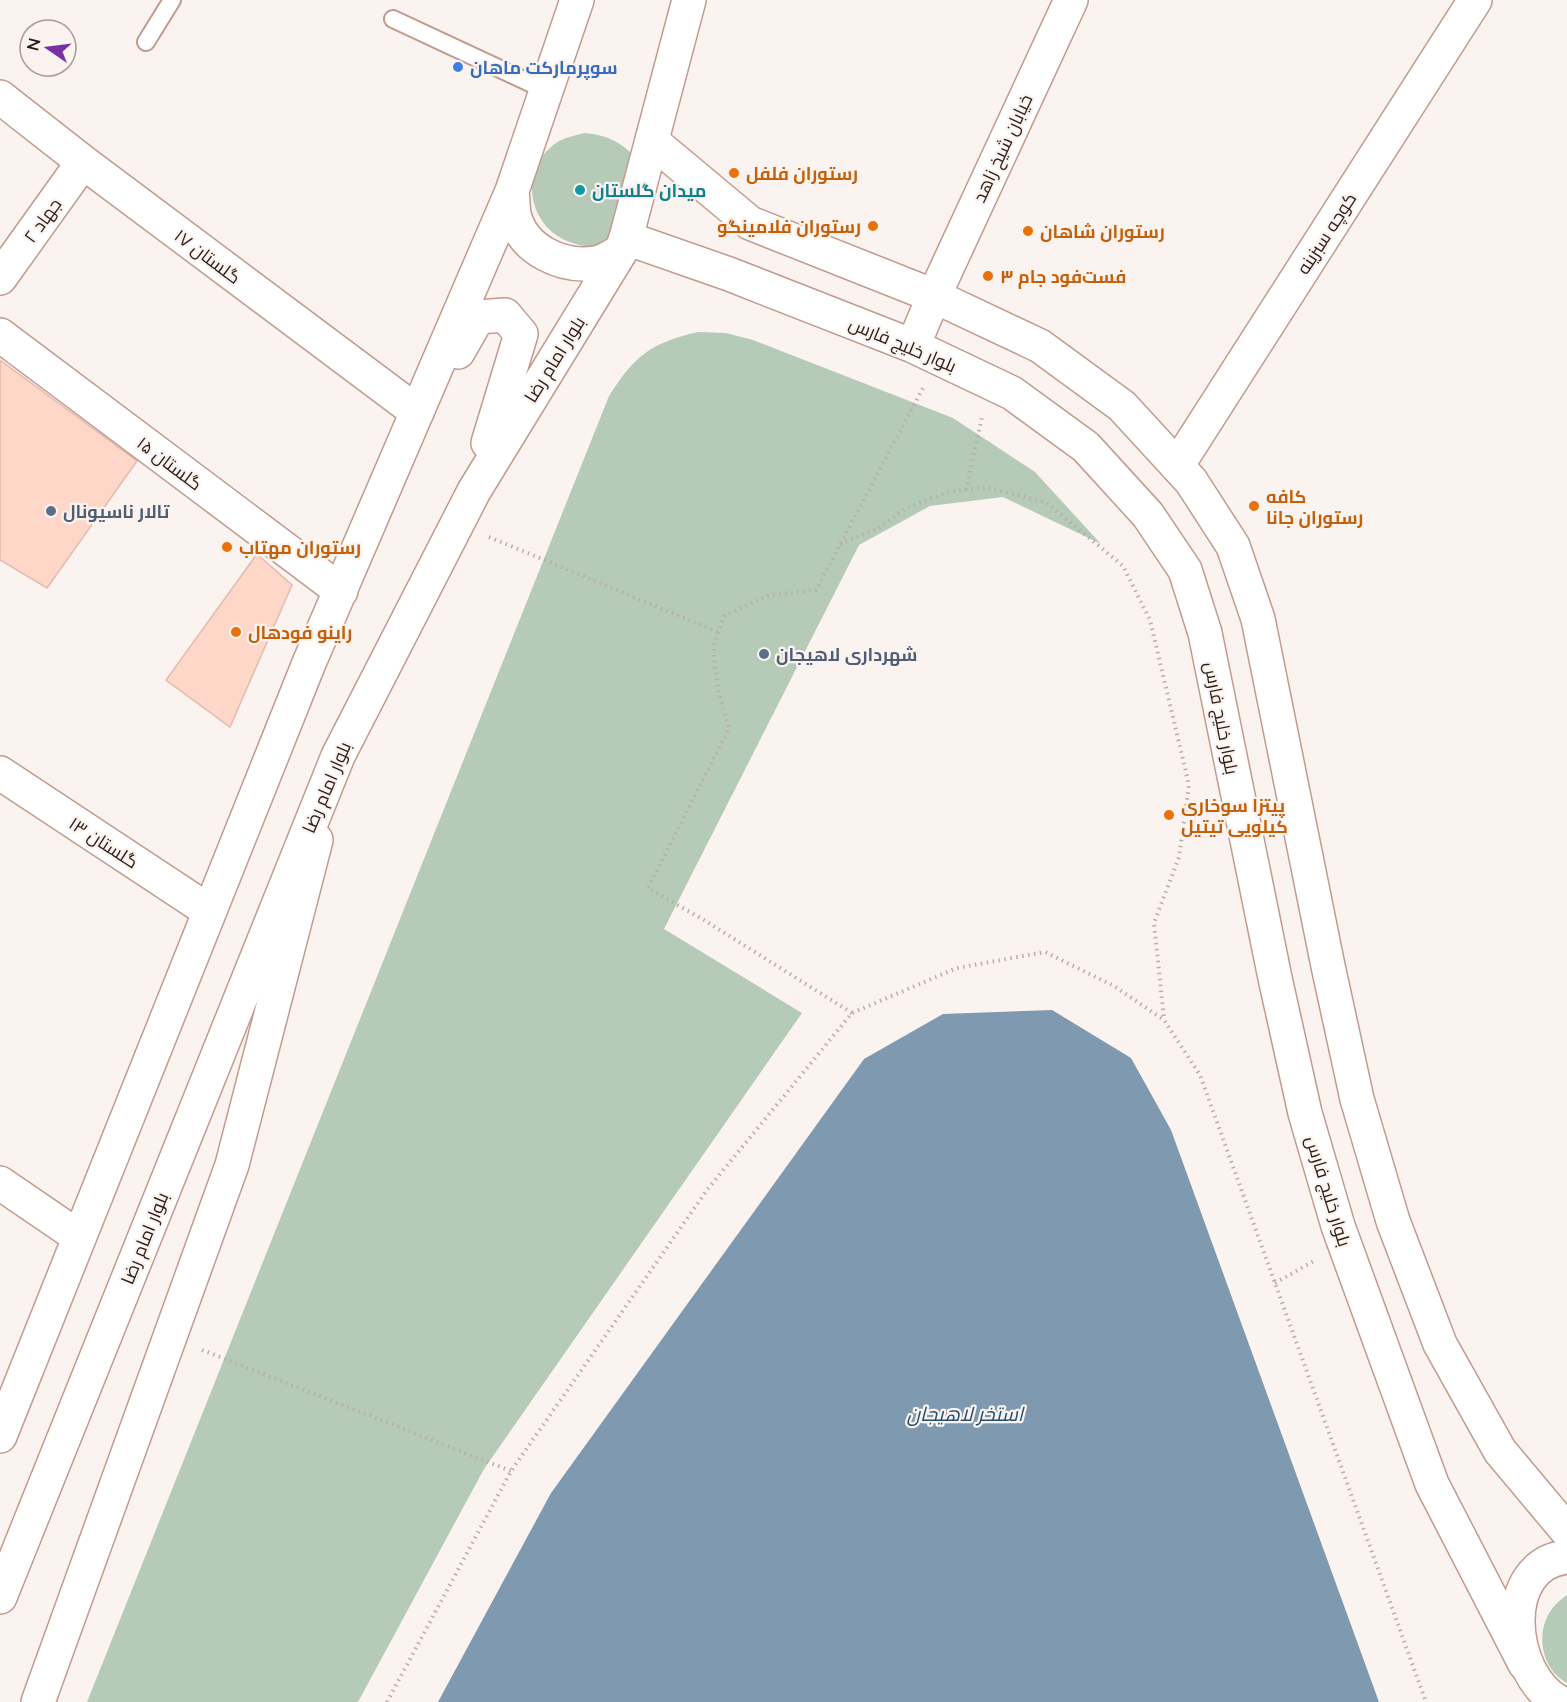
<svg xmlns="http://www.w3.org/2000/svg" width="1567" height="1702" viewBox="0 0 1567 1702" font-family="Lato,Cairo,sans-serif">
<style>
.green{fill:#b5cbb8}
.water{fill:#7f9ab0}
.building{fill:#ffd7c8;stroke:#e2bbac;stroke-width:1.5}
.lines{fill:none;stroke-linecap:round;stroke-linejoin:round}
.lane-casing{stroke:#c19b8d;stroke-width:20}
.street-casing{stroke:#c19b8d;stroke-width:36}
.secondary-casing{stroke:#c19b8d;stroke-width:36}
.primary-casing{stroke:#c19b8d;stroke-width:36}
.path{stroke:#b8aeaa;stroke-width:4;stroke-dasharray:1.5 4.5;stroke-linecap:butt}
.lane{stroke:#fff;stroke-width:16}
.street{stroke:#fff;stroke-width:33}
.secondary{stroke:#fff;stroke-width:33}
.primary{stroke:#fff;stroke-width:33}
.shop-dot{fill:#3f7fe0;stroke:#fbf3f0;stroke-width:2}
.food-dot{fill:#e8710a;stroke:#fbf3f0;stroke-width:2}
.culture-dot{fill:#0f9aa8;stroke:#fbf3f0;stroke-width:2}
.service-dot{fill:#5c6f8a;stroke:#fbf3f0;stroke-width:2}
.labels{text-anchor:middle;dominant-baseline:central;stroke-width:4.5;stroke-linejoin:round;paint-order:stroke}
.shop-label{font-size:18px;font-weight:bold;fill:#366cbe;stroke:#fbf3f0;text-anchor:start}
.street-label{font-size:18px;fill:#291b16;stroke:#fbf3f0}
.food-label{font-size:18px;font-weight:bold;fill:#c56008;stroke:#fbf3f0;text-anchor:start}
.culture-label{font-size:18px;font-weight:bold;fill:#0d838f;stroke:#fbf3f0;text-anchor:start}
.service-label{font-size:18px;font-weight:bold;fill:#4e5e75;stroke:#fbf3f0;text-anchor:start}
.water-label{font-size:20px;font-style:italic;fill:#224f70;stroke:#fbf3f0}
</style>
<rect width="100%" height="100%" fill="#fbf3f0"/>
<path class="green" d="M 585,133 C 605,135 618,140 633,155 L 632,225 C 622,231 611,241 600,245 C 592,248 580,246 573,243 C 531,231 517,176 551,147 C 560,138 572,136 585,133 Z
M 698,332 L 726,333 L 753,340 L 953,418 L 1035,472 L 1101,544 L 1003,497 L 930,506 L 859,545 L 664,929 L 802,1013 L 484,1469 L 358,1702 L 87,1702 L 609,396 C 635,355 651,343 698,332 Z
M 1567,1595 L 1567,1683 C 1539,1668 1534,1627 1556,1604 C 1559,1601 1563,1598 1567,1595 Z"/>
<path class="water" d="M 1052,1010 L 1131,1058 L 1171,1130 L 1379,1702 L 438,1702 L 551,1493 L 864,1059 L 943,1014 Z"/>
<path class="building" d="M 0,360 L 137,461 L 47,588 L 0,560 Z
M 257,554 L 292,585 L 230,727 L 166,680 Z"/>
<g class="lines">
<defs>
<path id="lane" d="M 393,19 L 545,90
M 146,42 L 172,0"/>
<path id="street" d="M 0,97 L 83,162 L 417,412
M 0,278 L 83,162
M 0,335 L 341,591
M 1177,466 L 1475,0
M 0,773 L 209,911
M 0,1183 L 79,1237
M 38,1702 L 232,1165 L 316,840"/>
<path id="secondary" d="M 653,142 L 750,223 L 934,296 L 1040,346 L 1122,406 L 1191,481 L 1233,546 L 1258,619 L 1328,966 L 1357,1099 L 1393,1221 L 1440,1344 L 1500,1451 L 1567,1531
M 626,238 L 729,274 L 913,346 L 1012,393 L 1086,447 L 1148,515 L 1185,570 L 1205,633 L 1275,978 L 1305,1113 L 1338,1226 L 1432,1484 L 1525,1664
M 913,346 L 934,296 L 1071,0
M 1559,1702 C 1508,1675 1498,1564 1567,1557"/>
<path id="primary" d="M 512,191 C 513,198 513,207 514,214 C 522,250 562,268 595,263 C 604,262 613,255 621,251
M 458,352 L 478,317 L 505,315 L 521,334 L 488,443
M 0,1436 L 309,663 L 512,191 L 577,0
M 0,1597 L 338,756 L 474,491 L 621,251 L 626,238 L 689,0"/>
</defs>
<use href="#lane" class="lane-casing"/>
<use href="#street" class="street-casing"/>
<use href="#secondary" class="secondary-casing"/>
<use href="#primary" class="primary-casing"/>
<path class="path" d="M 966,490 L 982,417
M 489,537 L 718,632
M 840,544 L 879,528 L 906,508 L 948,492 L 987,487 L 1047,503 L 1123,566 L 1150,620 L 1189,785 L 1179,857 L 1154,923 L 1164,1019
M 852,1013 L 704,920 L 648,888 L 729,728 L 718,690 L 713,647 L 724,616 L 767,596 L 816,590 L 923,388
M 1275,1283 L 1314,1261
M 202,1350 L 511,1471
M 387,1702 L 511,1471 L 707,1190 L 852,1013 L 957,968 L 1045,952 L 1114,986 L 1164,1020 L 1200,1075 L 1426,1702"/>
<use href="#lane" class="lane"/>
<use href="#street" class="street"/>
<use href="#secondary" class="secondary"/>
<use href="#primary" class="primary"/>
</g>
<circle class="shop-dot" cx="458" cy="67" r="6"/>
<g class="food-dot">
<circle cx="734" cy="173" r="6"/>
<circle cx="873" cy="226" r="6"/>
<circle cx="1028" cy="231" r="6"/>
<circle cx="988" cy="276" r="6"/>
<circle cx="1254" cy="506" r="6"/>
<circle cx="227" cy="547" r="6"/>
<circle cx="236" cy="632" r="6"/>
<circle cx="1169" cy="815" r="6"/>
</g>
<circle class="culture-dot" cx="580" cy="190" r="6"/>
<g class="service-dot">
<circle cx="51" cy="511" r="6"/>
<circle cx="764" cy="654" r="6"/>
</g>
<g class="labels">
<g class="shop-label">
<text x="470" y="67">سوپرمارکت ماهان</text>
</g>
<g class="street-label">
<text transform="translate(1002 148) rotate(-65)">خیابان شیخ زاهد</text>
<text transform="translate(42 220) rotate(-54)">جهاد ۲</text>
<text transform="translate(1326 233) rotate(-57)">کوچه سبزینه</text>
<text transform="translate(208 256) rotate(37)">گلستان ۱۷</text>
<text transform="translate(903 344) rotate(23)">بلوار خلیج فارس</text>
<text transform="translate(554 359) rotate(-58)">بلوار امام رضا</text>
<text transform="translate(170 463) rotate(37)">گلستان ۱۵</text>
<text transform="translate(1222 718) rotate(79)">بلوار خلیج فارس</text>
<text transform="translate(326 787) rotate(-67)">بلوار امام رضا</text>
<text transform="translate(104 842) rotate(33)">گلستان ۱۳</text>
<text transform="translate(1329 1191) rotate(73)">بلوار خلیج فارس</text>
<text transform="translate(144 1238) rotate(-68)">بلوار امام رضا</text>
</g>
<g class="food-label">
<text x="746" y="173">رستوران فلفل</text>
<text x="861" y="226" text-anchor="end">رستوران فلامینگو</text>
<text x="1040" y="231">رستوران‌ شاهان</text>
<text x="1000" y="276">فست‌فود جام ۳</text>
<text x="1266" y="496">کافه<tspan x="1266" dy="21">رستوران جانا</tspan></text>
<text x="239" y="547">رستوران مهتاب</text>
<text x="248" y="632">راینو فودهال</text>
<text x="1181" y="805">پیتزا سوخاری<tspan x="1181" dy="21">کیلویی تیتیل</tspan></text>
</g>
<g class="culture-label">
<text x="592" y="190">میدان گلستان</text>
</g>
<g class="service-label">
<text x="63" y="511">تالار ناسیونال</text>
<text x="776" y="654">شهرداری لاهیجان</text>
</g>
<g class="water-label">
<text x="965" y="1413">استخر لاهیجان</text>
</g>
</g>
<g transform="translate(48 48) rotate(284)"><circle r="28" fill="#fbf3f0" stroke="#a79d99" stroke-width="1.5"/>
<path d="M0-4.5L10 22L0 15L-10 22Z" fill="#7832a5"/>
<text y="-9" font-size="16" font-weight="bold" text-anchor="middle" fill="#291b16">N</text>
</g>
</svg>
